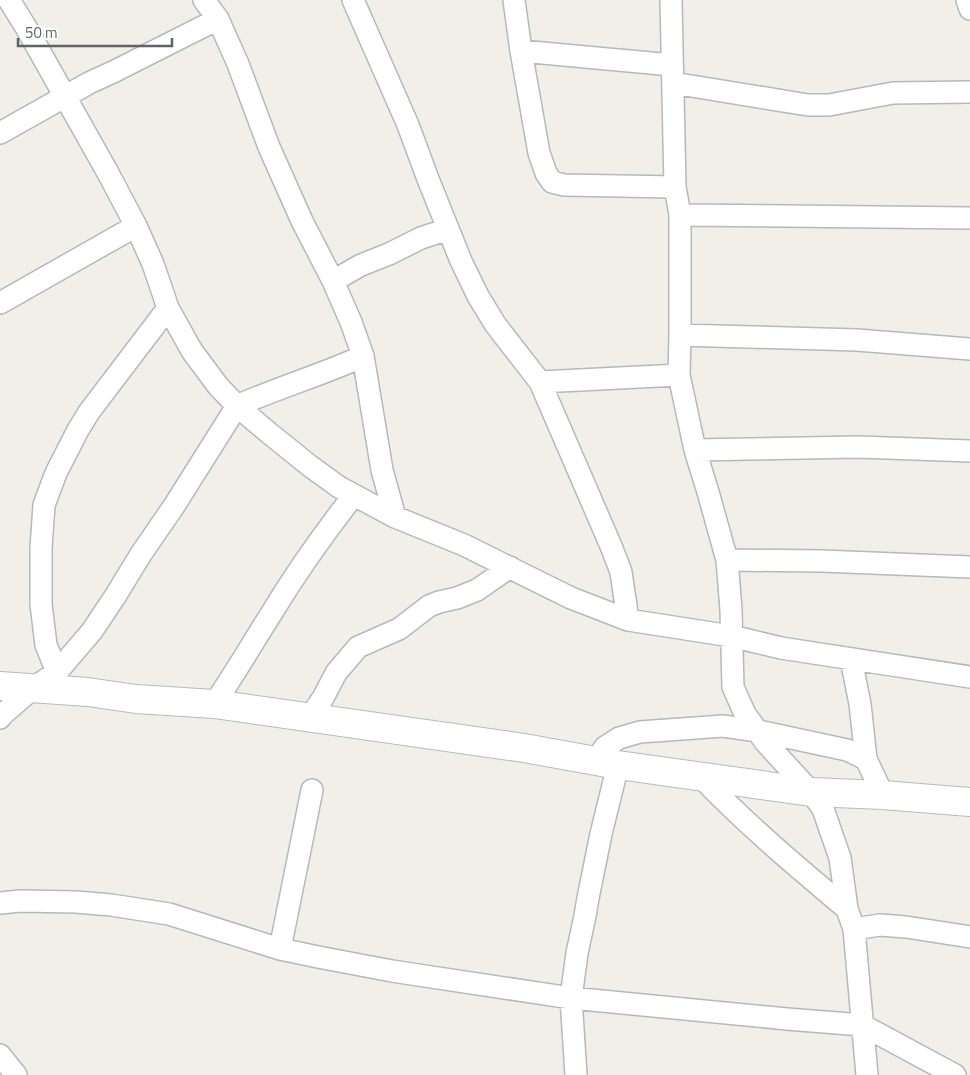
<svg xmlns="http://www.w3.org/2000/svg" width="970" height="1075" viewBox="0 0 970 1075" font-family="'Titillium Web',sans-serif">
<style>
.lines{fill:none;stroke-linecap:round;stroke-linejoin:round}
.street-casing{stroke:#b5b8bc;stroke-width:24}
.secondary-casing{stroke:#b6babf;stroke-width:30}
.street{stroke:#fff;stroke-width:21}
.secondary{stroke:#fff;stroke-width:28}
</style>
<rect width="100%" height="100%" fill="#f1efe8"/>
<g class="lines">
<defs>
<path id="street" d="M 9,0 L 27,29 L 108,173 L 136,226 L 153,264 L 168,308 L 192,351 L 218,386 L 237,406 L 269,433 L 310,466 L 339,487 L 395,517 L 464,545 L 571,598 L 628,620 L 731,636 L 781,648 L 970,677
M 204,0 L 218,19 L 238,64 L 269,147 L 302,221 L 333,281 L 351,322 L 363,356 L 382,470 L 395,517
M 353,0 L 408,125 L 428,179 L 461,261 L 478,296 L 495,324 L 540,382 L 611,546 L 621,572 L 628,620
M 514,0 L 521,51 L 539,153 L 546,173 L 552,182 L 564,185 L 675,187
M 671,0 L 675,187 L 680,215 L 680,335 L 679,375 L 695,450 L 708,492 L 727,560 L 731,610 L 733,687 L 745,714 L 766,743 L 811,792 L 823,809 L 840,858 L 847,909 L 854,929 L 867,1075
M 967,0 L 970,9
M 521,51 L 672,65
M 673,83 L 808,105 L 829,105 L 893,93 L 970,92
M 0,133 L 89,83 L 115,71 L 218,19
M 680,215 L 970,218
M 333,281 L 361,265 L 389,254 L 421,238 L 448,229
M 0,303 L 136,226
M 680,335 L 857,340 L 970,349
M 540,382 L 679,375
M 695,450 L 859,447 L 970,451
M 727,560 L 822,561 L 970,567
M 851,659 L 860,704 L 866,759
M 57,672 L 46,645 L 41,604 L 41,548 L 44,505 L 56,473 L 78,430 L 89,412 L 168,308
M 214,704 C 234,675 252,644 271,614 C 296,573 324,533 354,495
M 310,717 L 323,698 L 336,673 L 358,647 L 399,629 L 429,606 L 439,602 L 457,598 L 477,590 L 510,567
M 0,718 L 2,715 L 32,689 L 57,672 L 92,631 L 116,595 L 141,554 L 174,506 L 237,406 C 279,387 322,375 363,356
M 596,761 L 605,747 L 619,738 L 640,732 L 723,726 L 758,731 L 847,750 L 866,759 L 883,795
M 701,777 C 747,825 797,867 847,909
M 0,903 L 20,901 L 76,902 L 111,905 L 169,914 L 280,949 L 318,957 L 392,971 L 571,998 L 787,1019 L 862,1025 L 955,1075
M 854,929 L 880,925 L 906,927 L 970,937
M 280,949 L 312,790
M 0,1055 L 16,1075
M 576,1075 L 571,998 L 577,953 L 585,916 L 588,898 L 601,834 L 618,765"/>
<path id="secondary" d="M 0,686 L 88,692 L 136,699 L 214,704 L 524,748 L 618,765 L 811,792 L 883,795 L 970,802"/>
</defs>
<use href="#street" class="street-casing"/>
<use href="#secondary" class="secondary-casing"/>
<use href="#street" class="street"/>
<use href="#secondary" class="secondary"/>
</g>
<path d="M18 38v8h154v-8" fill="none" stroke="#5f6368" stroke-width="2.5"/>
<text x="25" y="38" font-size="15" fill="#5f6368" stroke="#ffffff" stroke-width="4" paint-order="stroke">50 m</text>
</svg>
